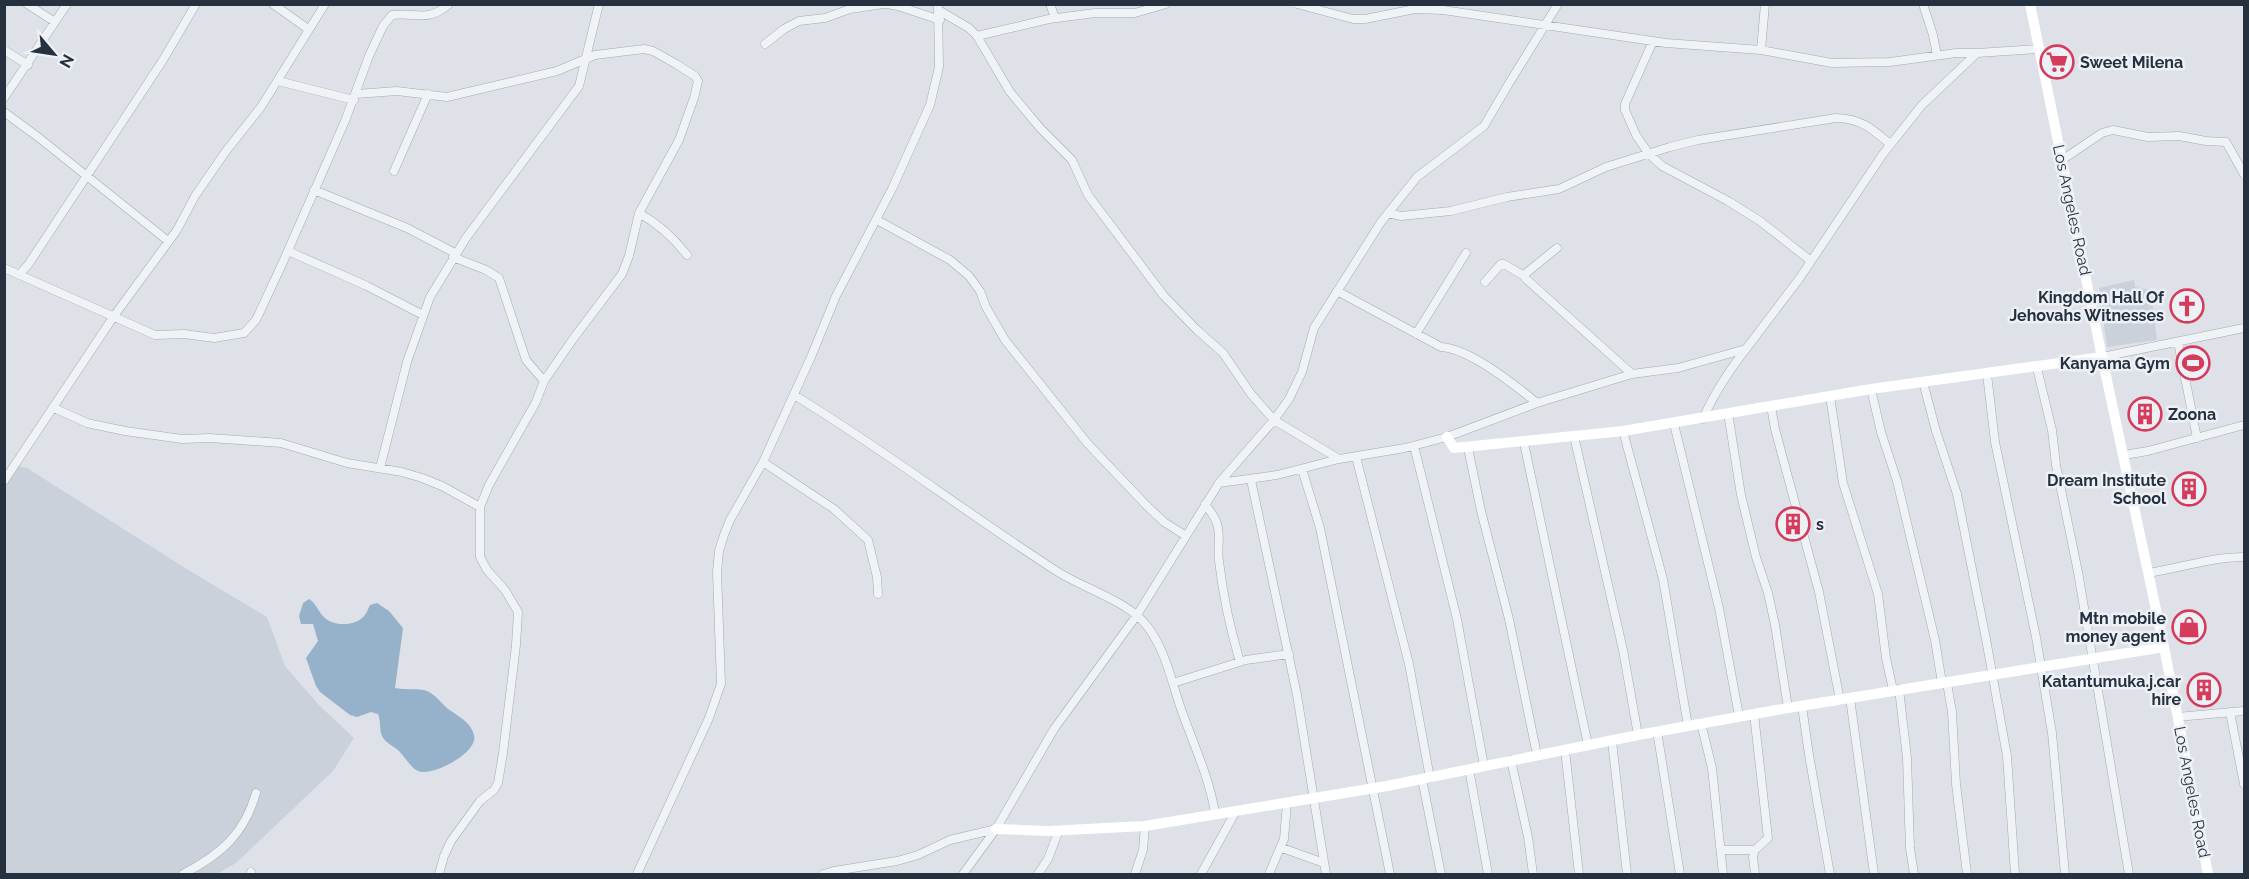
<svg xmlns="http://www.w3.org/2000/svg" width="2249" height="879" viewBox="0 0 2249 879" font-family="Raleway,sans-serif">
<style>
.built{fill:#cbd1da}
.water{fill:#96b2ca}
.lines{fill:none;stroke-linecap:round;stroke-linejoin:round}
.street-casing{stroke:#a3a9b2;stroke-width:9}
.street{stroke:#f0f3f6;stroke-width:8}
.secondary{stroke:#fff;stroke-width:10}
.labels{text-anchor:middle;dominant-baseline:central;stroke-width:5;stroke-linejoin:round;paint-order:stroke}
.poi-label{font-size:16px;font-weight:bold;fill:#263140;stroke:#edf1f6;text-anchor:end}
.street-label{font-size:16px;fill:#263140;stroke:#edf1f6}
</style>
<rect width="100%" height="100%" fill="#dee2e8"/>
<path class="built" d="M 2134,280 L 2135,287 L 2151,290 L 2157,340 L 2107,347 L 2099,288 Z
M 19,466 L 27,468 L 190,571 L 267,617 L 285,666 L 319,705 L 354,738 L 333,771 L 236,863 L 217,874 L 5,874 L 4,479 Z"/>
<path class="water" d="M 309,599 C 317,604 318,612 325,618 C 334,626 353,626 362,618 C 366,615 368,609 370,605 L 377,603 L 389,611 L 403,628 L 395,688 C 405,690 418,688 427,691 C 435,694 442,704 448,709 C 458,716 471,722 474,735 C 479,752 433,777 418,771 C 411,768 405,757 399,751 C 394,746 385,743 382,736 C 379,729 381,721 378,714 L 371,712 L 357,717 L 350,715 L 320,692 L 316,686 L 306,658 L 318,641 L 313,624 L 301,624 L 299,616 L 303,603 Z"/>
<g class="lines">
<defs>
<path id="street" d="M 27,4 L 55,22
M 273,4 L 308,29
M 887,4 L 898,6 L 940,20
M 1050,4 L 1055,18
M 1297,4 L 1353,19 L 1365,19 L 1415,9 L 1443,10 L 1666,43 L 1761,50 L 1832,63 L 1890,62 L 1956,53 L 1977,53
M 1923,4 L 1933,35 L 1937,55
M 940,11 L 969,28 L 977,36 L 1010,92 L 1041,129 L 1072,160 L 1088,195 L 1164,296 L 1197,330 L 1223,353 L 1251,394 L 1274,420 L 1339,459 L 1405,448 L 1447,437 L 1537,403 L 1632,374 L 1678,368 L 1746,349 L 1799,279 L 1883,154 L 1922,105 L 1977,53 L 2039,49
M 977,36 L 1049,19 L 1095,13 L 1135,13 L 1166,4
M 1653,41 L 1625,104 L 1625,110 L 1636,135 L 1649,154 L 1662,166 L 1728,201 L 1760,221 L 1811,261
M 765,44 L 784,29 L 799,21 L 825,18 L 850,9 L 883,4
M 4,50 L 28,65
M 1761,50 L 1765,4
M 278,81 L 354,100
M 356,94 L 397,91 L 447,97 L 557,71 L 595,55 L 644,49 L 653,51 L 676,64 L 695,76 L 698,81 L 694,98 L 679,140 L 639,213 L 629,256 L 622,274 L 573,339 L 544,381 L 536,402 L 489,485 L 480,507 L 480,557 L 487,570 L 505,590 L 518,612 L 516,645 L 503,753 L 498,783 L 494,790 L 480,801 L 451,841 L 444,856 L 439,874
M 4,98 L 67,4
M 4,112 L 38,137 L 168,241
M 2062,160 L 2102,133 L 2113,130 L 2148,137 L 2179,136 L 2206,141 L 2226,142 L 2244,174
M 394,171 L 428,94
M 314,190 L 407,228 L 455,253
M 639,213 C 659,224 673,237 687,255
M 1388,213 L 1401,216 L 1451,211 L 1507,197 L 1559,189 L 1606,167 L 1670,147 L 1698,140 L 1836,118 C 1862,119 1871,128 1890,144
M 877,220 L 950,260 L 969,276 L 980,291 L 986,307 L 1005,340 L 1088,444 L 1147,506 L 1164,522 L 1186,536
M 1557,248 L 1525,274 L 1525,278 L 1632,374
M 288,251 L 367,286 L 423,315
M 453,257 L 486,270 L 499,278 L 526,360 L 544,381
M 4,268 L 155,335 L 184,334 L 214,338 L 244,333 L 256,320 L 283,262 L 345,121 L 369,56 L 383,26 L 392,15 C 416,12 428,23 449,4
M 19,275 L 28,265 L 163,60 L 196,4
M 1485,282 L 1501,264 L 1504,264 L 1524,276
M 1337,291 L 1441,347 C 1469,348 1515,385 1537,403
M 1416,334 L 1466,253
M 2178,342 L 2197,438
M 2102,357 L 2244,328
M 2037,368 L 2052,430 L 2056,465 L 2078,572 L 2129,874
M 1987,374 L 1995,442 L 2036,637 L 2052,733 L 2065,874
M 1923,382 L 1936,431 L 1957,494 L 1986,639 L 2007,756 L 2015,874
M 1871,389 L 1881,432 L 1897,481 L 1935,640 L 1942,683
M 794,395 C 885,450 969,515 1058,572 C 1085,589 1128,601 1147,626 C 1165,649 1171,679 1180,706 C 1192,741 1209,776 1215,813
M 1830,396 L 1843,483 L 1878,594 L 1886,658 L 1893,690
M 1771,406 L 1775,429 L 1819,592 L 1840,700
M 54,408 L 87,423 L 125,431 L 182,439 L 210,438 L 281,443 L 347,463 L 402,472 L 422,478 L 442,486 L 480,507
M 1728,413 L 1741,495 L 1756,557 L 1768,593 L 1775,625 L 1788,708
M 1703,419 C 1714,393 1728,372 1746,349
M 1674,424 L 1719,608 L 1739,716
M 1623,431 L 1663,579 L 1688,726
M 1574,436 L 1623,650 L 1638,735
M 1524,443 L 1588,745
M 1414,446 L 1457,619 L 1484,766
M 1468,448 L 1481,511 L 1509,619 L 1537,755
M 2124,455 L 2148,451 L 2244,425
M 1356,457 L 1409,664 L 1430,778
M 763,462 L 834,509 L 868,540 L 877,577 L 878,594
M 380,468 L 407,362 L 430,297 L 466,238 L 579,86 L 599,4
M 1302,469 L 1320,528 L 1390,874
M 1251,480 L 1297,695 L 1326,874
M 4,481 L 114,316 L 177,230 L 195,196 L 226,151 L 261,107 L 325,4
M 1219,483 L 1277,475 L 1339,459
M 1205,504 C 1209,510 1215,516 1217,524 C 1221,535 1217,549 1219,561 C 1223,596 1230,628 1240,662
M 2148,573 C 2181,568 2212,557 2244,557
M 1173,683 L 1246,660 L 1289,654
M 1947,683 L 1952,712 L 1956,784 L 1967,874
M 1899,689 L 1907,758 L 1910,848 L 1914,874
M 1850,698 L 1874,874
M 1802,706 L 1809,755 L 1830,874
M 2230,712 L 2244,784
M 2177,717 L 2244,711
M 1701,723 L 1712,768 L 1723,874
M 1657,731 L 1680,874
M 1612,741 L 1627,874
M 1565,750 L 1579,874
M 1511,760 L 1528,837 L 1533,874
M 1469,769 L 1488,874
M 1422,779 L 1441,874
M 1282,848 L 1324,863
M 1722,850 L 1755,850 L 1768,838 L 1754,714
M 183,874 C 220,855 244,835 256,793
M 250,874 L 251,872
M 637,874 L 709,718 L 721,684 L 717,572 L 719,551 L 724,535 L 730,520 L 763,462 L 811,357 L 836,296 L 892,189 L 930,105 L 939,67 L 938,4
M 823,874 L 834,871 L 897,861 L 918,855 L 950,840 L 996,829
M 963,874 L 996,829 L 1054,729 L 1137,615 L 1219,483 L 1274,420 L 1289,399 L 1302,372 L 1314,328 L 1381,222 L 1417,177 L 1484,126 L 1508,85 L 1558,4
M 1038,874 L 1048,859 L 1059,830
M 1135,874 L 1143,850 L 1145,826
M 1201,874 L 1236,811
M 1269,874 L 1284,839 L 1287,803
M 1755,874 L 1753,857 L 1755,850"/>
</defs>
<use href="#street" class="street-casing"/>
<use href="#street" class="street"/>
<path class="secondary" d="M 2030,4 L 2102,357 L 2164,647 L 2208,874
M 1447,437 L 1454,448 L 1623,431 L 1871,389 L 2102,357
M 996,829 L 1048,831 L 1145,826 L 1387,786 L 1638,735 L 1788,708 L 2164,647"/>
</g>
<defs>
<symbol id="supermarket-ring" viewBox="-11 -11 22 22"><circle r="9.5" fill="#edf1f6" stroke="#d53b5a" stroke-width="1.5"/><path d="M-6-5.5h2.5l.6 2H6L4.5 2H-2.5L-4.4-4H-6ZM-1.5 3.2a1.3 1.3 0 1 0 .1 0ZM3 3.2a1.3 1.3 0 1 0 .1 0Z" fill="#d53b5a"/></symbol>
<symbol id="church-ring" viewBox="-11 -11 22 22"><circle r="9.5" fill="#edf1f6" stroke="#d53b5a" stroke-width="1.5"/><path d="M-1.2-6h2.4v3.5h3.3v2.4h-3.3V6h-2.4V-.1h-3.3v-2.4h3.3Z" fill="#d53b5a"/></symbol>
<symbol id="stadium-ring" viewBox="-11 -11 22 22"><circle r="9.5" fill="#edf1f6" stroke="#d53b5a" stroke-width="1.5"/><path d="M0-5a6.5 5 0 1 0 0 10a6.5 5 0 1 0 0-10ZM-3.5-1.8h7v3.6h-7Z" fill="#d53b5a"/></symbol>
<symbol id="building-ring" viewBox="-11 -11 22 22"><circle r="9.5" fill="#edf1f6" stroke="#d53b5a" stroke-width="1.5"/><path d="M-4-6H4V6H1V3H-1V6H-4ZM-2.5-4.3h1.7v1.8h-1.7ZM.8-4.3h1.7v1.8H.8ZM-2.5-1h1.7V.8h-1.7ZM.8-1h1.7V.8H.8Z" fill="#d53b5a"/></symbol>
<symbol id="shop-ring" viewBox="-11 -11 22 22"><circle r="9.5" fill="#edf1f6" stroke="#d53b5a" stroke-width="1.5"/><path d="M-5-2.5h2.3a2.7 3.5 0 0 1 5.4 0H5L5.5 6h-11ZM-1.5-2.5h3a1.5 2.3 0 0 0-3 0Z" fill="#d53b5a"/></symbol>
</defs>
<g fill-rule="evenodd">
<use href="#supermarket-ring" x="2038" y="43" width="38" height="38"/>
<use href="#church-ring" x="2168" y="287" width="38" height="38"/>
<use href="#stadium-ring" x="2174" y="344" width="38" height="38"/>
<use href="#building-ring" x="2126" y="395" width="38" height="38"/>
<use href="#building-ring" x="2170" y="470" width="38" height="38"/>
<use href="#building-ring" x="1774" y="505" width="38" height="38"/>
<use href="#shop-ring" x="2170" y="608" width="38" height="38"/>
<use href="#building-ring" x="2185" y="671" width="38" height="38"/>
</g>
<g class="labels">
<g class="poi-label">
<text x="2080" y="62" text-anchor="start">Sweet Milena</text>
<text x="2164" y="297">Kingdom Hall Of<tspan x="2164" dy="18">Jehovahs Witnesses</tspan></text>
<text x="2170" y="363">Kanyama Gym</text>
<text x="2168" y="414" text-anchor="start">Zoona</text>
<text x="2166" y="480">Dream Institute<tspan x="2166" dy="18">School</tspan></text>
<text x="1816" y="524" text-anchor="start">s</text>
<text x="2166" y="618">Mtn mobile<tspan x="2166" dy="18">money agent</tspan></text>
<text x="2181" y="681">Katantumuka.j.car<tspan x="2181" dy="18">hire</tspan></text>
</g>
<g class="street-label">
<text transform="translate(2072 210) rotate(78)">Los Angeles Road</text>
<text transform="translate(2192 792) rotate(79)">Los Angeles Road</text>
</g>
</g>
<rect width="2249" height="879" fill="none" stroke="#263140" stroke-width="12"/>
<g transform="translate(54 54) rotate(119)" stroke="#edf1f6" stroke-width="4.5" paint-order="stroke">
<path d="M0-4.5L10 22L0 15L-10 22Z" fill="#263140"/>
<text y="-9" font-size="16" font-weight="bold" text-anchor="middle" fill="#263140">N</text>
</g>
</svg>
